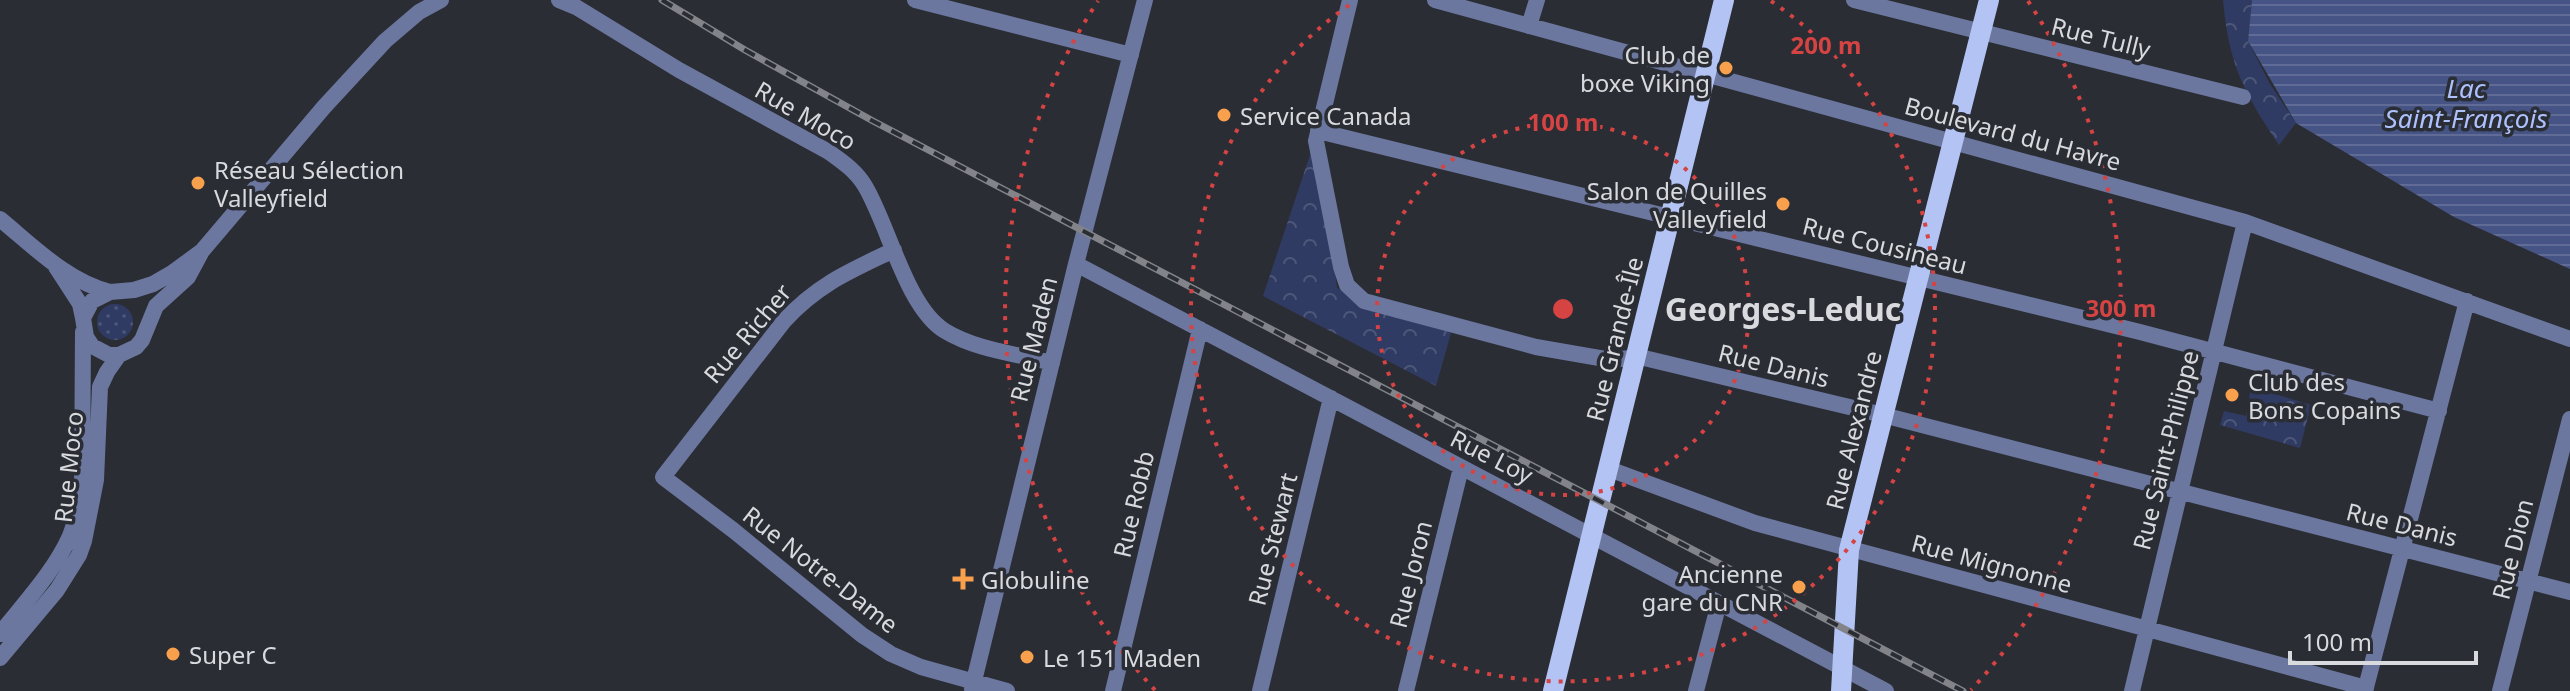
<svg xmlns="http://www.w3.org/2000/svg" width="2570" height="691" viewBox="0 0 2570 691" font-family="'Noto Sans',sans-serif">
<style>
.grass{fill:url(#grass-dots)}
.park{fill:url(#park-crowns)}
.water{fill:url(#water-rules)}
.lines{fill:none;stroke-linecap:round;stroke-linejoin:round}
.minor{stroke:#6b779f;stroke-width:16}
.major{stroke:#b3c3f4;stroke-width:20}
.rail-casing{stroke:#82848a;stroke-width:7}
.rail{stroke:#2b2d34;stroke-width:4;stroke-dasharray:12;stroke-linecap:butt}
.ring{fill:none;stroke:#d64343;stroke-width:4;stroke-dasharray:4 8}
.poi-dot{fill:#f9a04d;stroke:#2b2d34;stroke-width:3}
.labels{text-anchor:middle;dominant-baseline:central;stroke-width:7;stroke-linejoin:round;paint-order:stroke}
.street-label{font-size:24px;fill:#d8dade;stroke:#2b2d34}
.poi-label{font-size:24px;fill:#d8dade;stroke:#2b2d34;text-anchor:start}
.water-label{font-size:26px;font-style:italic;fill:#adc1fe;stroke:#2b2d34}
.district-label{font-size:32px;font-weight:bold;fill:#d8dade;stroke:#2b2d34}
.centre{fill:#d64343;stroke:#2b2d34;stroke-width:4}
.ring-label{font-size:24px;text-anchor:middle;font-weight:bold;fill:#d64343;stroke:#2b2d34;stroke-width:7;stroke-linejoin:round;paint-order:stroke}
</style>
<defs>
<pattern id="grass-dots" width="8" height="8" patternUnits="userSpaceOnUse" patternTransform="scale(2)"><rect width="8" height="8" fill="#303b63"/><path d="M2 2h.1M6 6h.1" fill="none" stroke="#4d5779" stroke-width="1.8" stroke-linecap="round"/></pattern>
<pattern id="park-crowns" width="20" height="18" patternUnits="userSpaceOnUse" patternTransform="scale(2)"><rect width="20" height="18" fill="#303b63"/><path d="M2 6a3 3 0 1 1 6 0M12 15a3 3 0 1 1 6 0" fill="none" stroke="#4d5779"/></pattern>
<pattern id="water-rules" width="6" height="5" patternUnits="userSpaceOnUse" patternTransform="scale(2)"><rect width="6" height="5" fill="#465485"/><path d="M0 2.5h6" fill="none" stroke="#606c96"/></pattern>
</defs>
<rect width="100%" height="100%" fill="#2b2d34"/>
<path class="grass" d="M97 322a18 18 0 1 1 36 0a18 18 0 1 1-36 0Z"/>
<path class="park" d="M 2223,0 L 2252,0 L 2248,41 L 2270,84 L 2296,123 L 2279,145 C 2243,91 2229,65 2223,0 Z
M 1318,131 L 1337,288 L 1451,333 L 1436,386 L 1263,296 Z
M 2251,387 L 2311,405 L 2300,448 L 2220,425 L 2224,411 L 2246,416 Z"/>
<path class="water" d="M 2252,0 L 2570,0 L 2570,269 L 2454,217 L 2296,123 L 2248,41 Z"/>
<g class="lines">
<path class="minor" d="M 559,0 L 576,7 L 679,70 L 829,152 C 843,162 856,171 865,186 C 889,226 906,307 945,331 C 976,350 1018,354 1052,363
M 915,0 L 1131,55
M 1350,0 L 1316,141 L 1341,267 L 1347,285 L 1364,301 L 1536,347 L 1611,360 L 1640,357 L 1883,415 L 2570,592
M 1435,0 L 2245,222 L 2570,339
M 1854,0 L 2243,97
M 1529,26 L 1537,0
M 1318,131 L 2140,332 L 2439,411
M 0,219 C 33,246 68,282 110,292
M 894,250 C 850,271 818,284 784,321 L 663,477 L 733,530 L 862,635 L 891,654 L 921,667 L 1007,691
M 202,251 L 188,277 L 156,306 L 142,340 L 136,347 L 119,355 L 109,355 L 92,346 L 86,337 L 83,318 L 92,301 L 110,292 L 134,290 L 153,284 L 172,273 L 202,251 L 324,107 L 385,41 L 419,12 L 441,0
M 1076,264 L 1886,691
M 56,267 L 80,304 L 83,318
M 1609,469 L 1755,523 L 2366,688
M 0,634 C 24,603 54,572 70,536 C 75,523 79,508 82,493 L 83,332
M 0,658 L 57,590 L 79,555 L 84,541 L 96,480 L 100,387 L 107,372 L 119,355
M 972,689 L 1076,264 L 1145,0
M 1113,691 L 1200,329
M 1260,691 L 1331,398
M 1406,691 L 1461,468
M 1696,691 L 1719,603
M 2132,691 L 2245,222
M 2365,691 L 2467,301
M 2500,691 L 2570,419"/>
<path class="major" d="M 1553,691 L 1724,0
M 1841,691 L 1849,550 L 1989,0"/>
<defs>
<path id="rail" d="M 662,0 L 745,50 L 873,121 L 1963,691"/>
</defs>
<use href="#rail" class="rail-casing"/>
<use href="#rail" class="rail"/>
</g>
<g class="ring">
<circle cx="1563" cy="309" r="186"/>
<path d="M1771 1A372 372 0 1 1 1355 1"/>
<path d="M1155 690A558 558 0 0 1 1098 1M2028 1A558 558 0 0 1 1971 690"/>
</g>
<g class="poi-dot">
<circle cx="1726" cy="68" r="8"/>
<circle cx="1224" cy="115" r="8"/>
<circle cx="198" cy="183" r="8"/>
<circle cx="1783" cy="204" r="8"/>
<circle cx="2232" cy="395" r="8"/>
<path d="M959 567h8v8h8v8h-8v8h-8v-8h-8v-8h8z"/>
<circle cx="1799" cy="587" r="8"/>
<circle cx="173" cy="654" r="8"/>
<circle cx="1027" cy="657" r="8"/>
</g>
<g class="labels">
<g class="street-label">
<text transform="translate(2101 37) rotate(14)">Rue Tully</text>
<text transform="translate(806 115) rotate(30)">Rue Moco</text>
<text transform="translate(2013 133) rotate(15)">Boulevard du Havre</text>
<text transform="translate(1885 245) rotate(14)">Rue Cousineau</text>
<text transform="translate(747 333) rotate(-50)">Rue Richer</text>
<text transform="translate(1033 339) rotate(-76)">Rue Maden</text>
<text transform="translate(1614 339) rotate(-76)">Rue Grande-Île</text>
<text transform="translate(1774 365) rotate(14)">Rue Danis</text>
<text transform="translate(1853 430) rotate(-76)">Rue Alexandre</text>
<text transform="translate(2165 450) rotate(-76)">Rue Saint-Philippe</text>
<text transform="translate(1492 456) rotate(27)">Rue Loy</text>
<text transform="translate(68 467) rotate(-84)">Rue Moco</text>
<text transform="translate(1133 504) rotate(-77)">Rue Robb</text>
<text transform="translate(2402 524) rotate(14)">Rue Danis</text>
<text transform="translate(1272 539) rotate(-76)">Rue Stewart</text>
<text transform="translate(2512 549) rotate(-76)">Rue Dion</text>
<text transform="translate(1992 563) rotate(15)">Rue Mignonne</text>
<text transform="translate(821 569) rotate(38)">Rue Notre-Dame</text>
<text transform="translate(1410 574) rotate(-76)">Rue Joron</text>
</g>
<g class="poi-label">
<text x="1710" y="54" text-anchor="end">Club de<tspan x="1710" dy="28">boxe Viking</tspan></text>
<text x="1240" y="115">Service Canada</text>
<text x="214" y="169">Réseau Sélection<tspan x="214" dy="28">Valleyfield</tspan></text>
<text x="1767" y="190" text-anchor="end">Salon de Quilles<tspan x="1767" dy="28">Valleyfield</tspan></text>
<text x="2248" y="381">Club des<tspan x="2248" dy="28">Bons Copains</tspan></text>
<text x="1783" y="573" text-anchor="end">Ancienne<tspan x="1783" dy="28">gare du CNR</tspan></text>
<text x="981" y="579">Globuline</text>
<text x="189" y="654">Super C</text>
<text x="1043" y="657">Le 151 Maden</text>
</g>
<g class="water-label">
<text x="2466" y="88">Lac<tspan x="2466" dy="30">Saint-François</tspan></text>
</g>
<g class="district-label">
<text x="1783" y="308">Georges-Leduc</text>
</g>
</g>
<circle cx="1563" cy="309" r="12" class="centre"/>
<g class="ring-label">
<text x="1826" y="54">200 m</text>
<text x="1563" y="131">100 m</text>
<text x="2121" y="317">300 m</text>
</g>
<path d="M2290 651v12h186v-12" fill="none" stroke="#d8dade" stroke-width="4"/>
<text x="2302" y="651" font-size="24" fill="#d8dade" stroke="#2b2d34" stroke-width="6" paint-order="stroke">100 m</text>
</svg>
